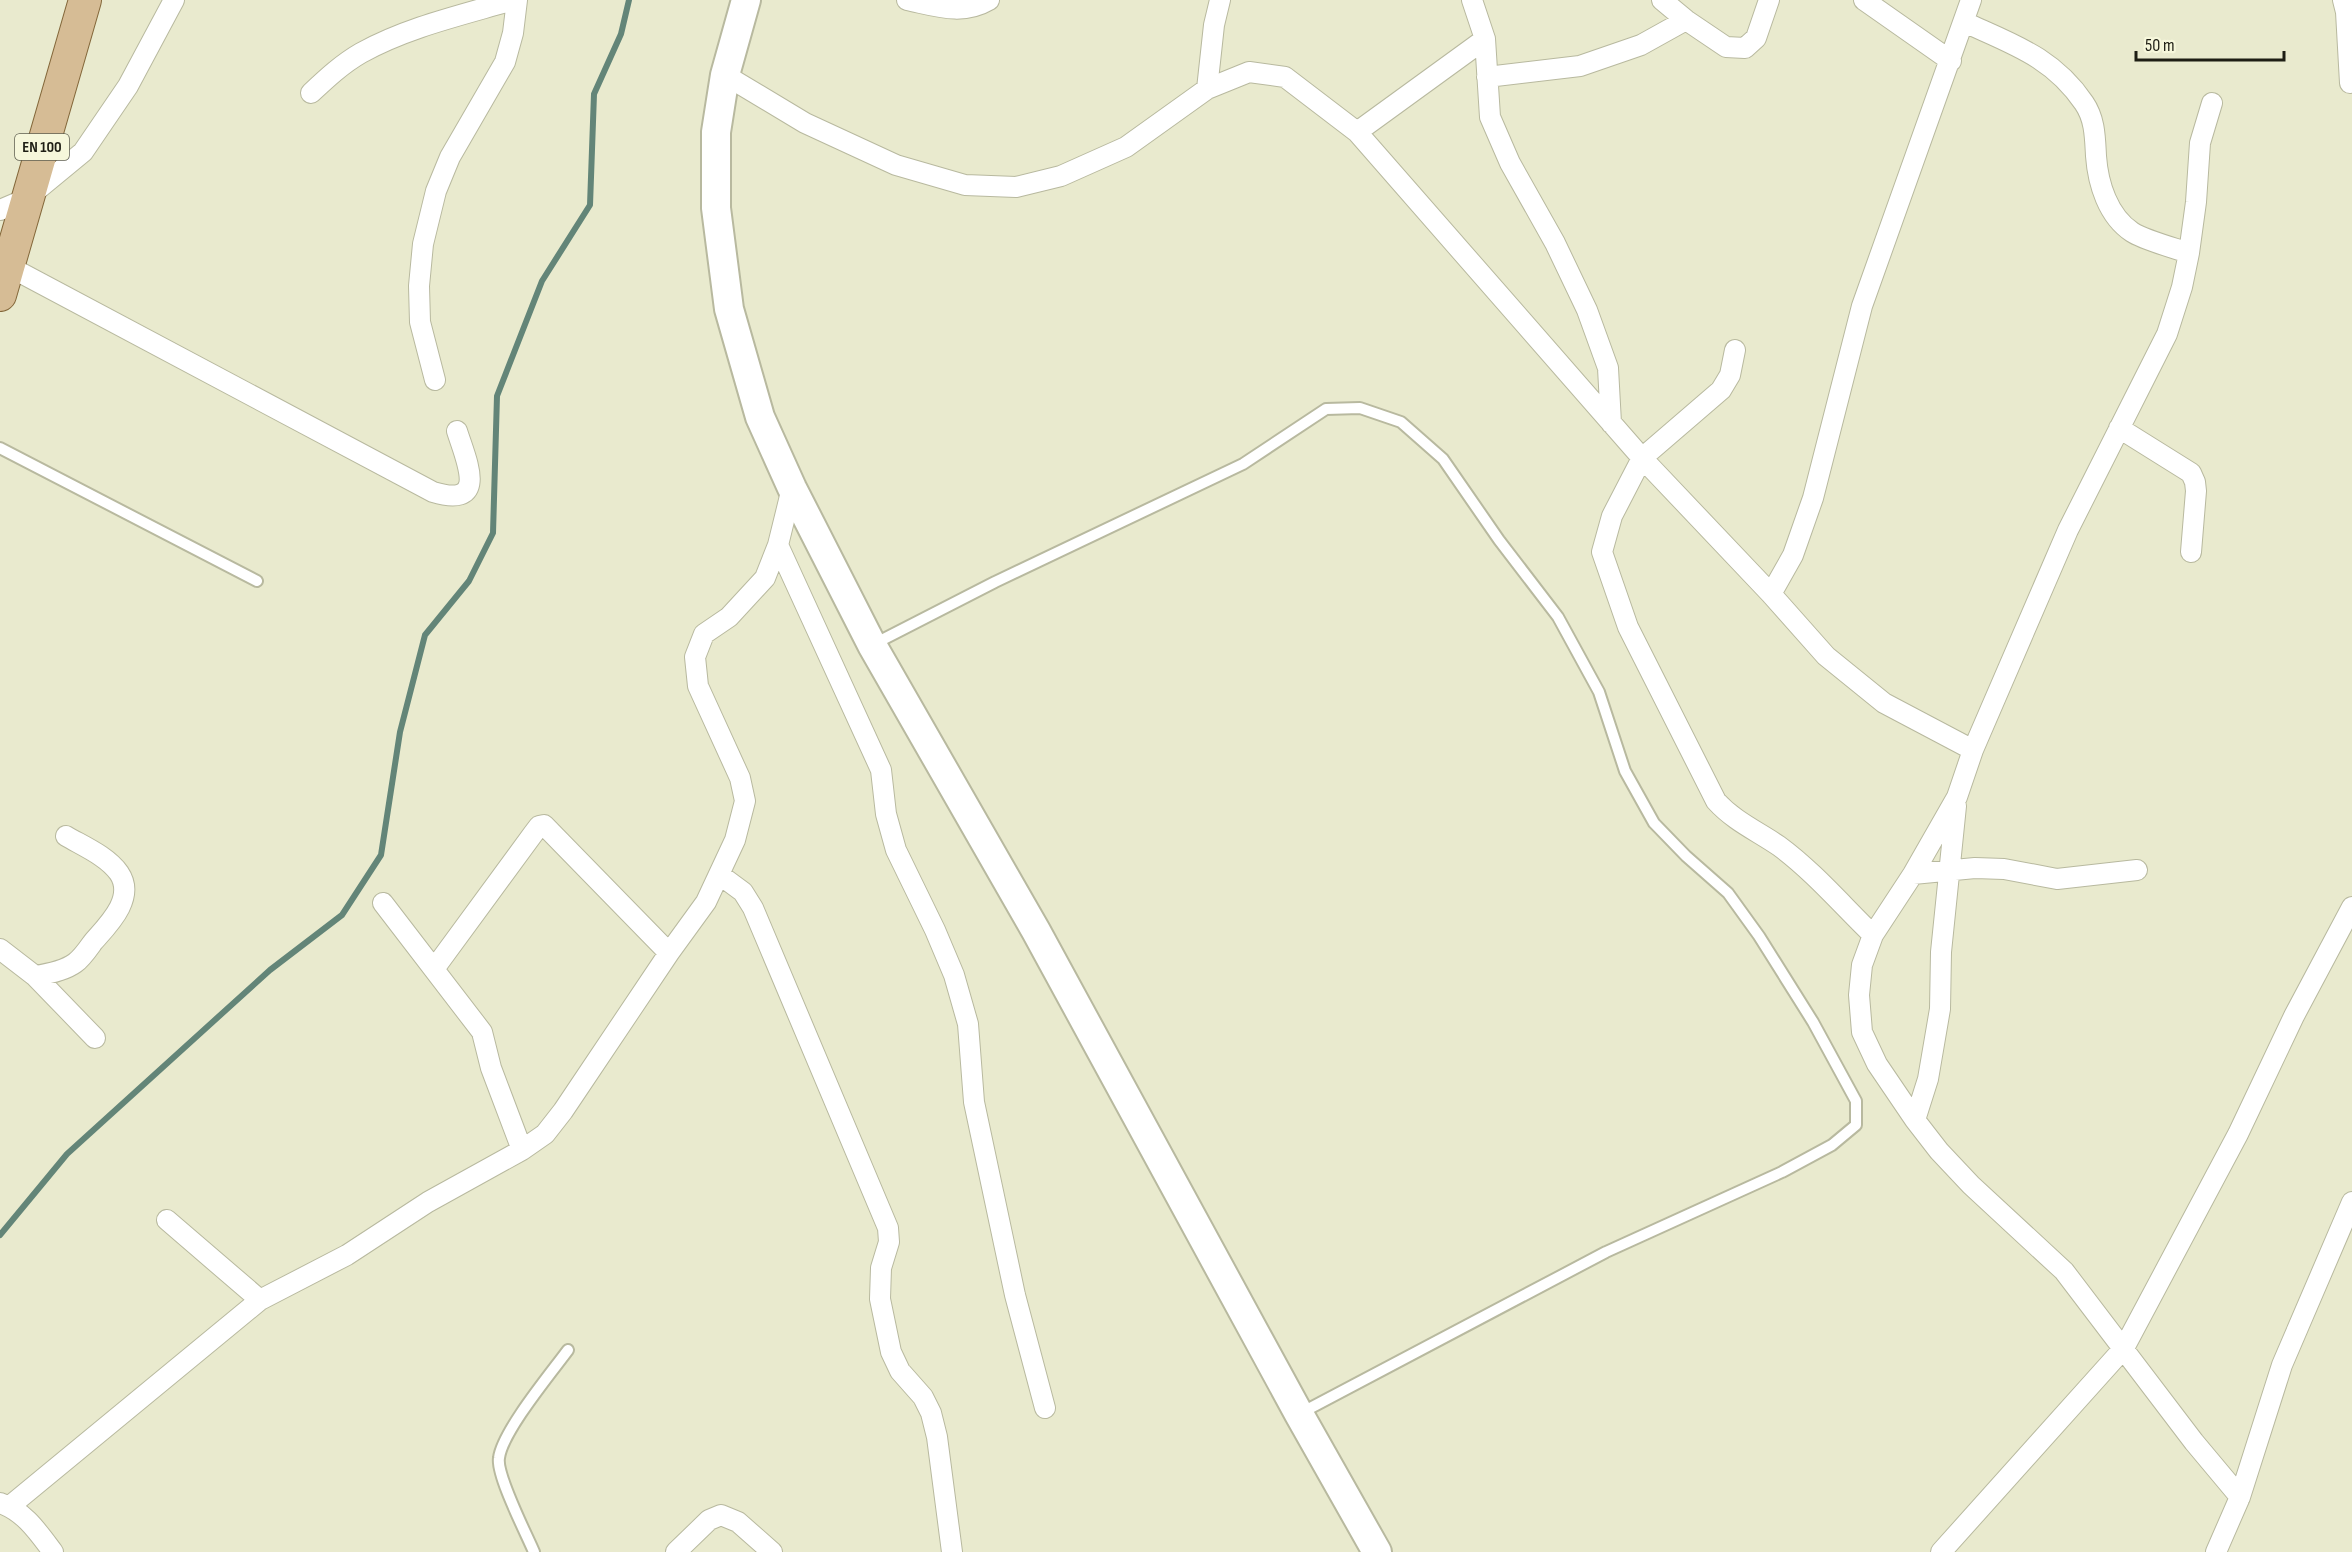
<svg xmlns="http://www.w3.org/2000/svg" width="2352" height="1552" viewBox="0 0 2352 1552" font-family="'Sofia Sans Condensed',sans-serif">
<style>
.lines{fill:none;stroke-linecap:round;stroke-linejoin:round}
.stream{stroke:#638578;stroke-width:6}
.lane-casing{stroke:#b8b99f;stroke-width:14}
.street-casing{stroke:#b8b99f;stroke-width:22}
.secondary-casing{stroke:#b8b99f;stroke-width:32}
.primary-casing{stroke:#83673a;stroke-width:34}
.lane{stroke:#fff;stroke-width:10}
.street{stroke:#fff;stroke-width:20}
.secondary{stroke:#fff;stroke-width:28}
.primary{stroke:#d6bc95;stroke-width:32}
.labels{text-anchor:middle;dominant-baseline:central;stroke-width:5;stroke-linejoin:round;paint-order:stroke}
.shield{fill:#f6f7db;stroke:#5f5f50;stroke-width:1.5}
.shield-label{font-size:16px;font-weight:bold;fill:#1e1e14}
</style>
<rect width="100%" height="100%" fill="#e9eace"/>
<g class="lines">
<path class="stream" d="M 0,1235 L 67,1154 L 270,970 L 342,915 L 381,855 L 400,732 L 425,635 L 469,581 L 493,533 L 497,396 L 542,281 L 590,205 L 594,94 L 621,34 L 629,0"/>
<defs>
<path id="lane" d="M 0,448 L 257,581
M 874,644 L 995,582 L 1243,464 L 1326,409 L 1360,408 L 1401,422 L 1443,459 L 1499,540 L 1558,617 L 1599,692 L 1625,771 L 1654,823 L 1686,856 L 1728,893 L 1759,936 L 1813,1022 L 1856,1101 L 1856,1125 L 1832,1145 L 1782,1172 L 1606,1252 L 1299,1414
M 534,1552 C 526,1533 496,1475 499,1458 C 502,1432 551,1373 568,1350"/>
<path id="street" d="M 907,0 C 936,6 962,16 989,0
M 1472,0 L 1485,39 L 1490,117 L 1510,163 L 1555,243 L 1587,310 L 1608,368 L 1611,423
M 1662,0 L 1686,20 L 1726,47 L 1745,48 L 1756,38 L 1769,0
M 1864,0 L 1951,61
M 2343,0 L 2346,12 L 2350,83
M 1964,22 C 2012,44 2053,57 2084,103 C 2095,119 2095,137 2096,156 C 2098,184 2108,216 2132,232 C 2144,240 2174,248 2189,253
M 725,75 L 805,123 L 896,165 L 965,185 L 1016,187 L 1061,176 L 1126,147 L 1207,89 L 1249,72 L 1285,77 L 1357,132 L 1642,458 L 1771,594 L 1826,656 L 1884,703 L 1973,750
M 1487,77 L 1580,66 L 1641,45 L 1686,20
M 1207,89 L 1214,25 L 1220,0
M 311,93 C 327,78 342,64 361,53 C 408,27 462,15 513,0
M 2212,103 L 2200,143 L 2196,202 L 2189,253 L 2182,287 L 2167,334 L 2068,530 L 1973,750 L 1957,797 L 1913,874 L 1873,935 L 1862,965 L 1859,995 L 1862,1032 L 1877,1064 L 1915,1120 L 1939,1151 L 1971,1185 L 2064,1271 L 2194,1442 L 2240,1497
M 1357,132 L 1485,39
M 0,210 L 26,199 L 83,152 L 128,86 L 174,0
M 8,266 L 433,492 C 490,509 466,460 457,431
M 1735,350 L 1730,375 L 1721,390 L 1642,458 L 1612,516 L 1602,552 L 1628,627 L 1716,801 C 1734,821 1757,831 1779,846 C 1813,871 1843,906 1873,935
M 435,380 L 420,322 L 419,286 L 423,244 L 436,191 L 450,157 L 505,62 L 513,33 L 517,0
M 2119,428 L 2191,473 L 2195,482 L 2196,491 L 2191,552
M 778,545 L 881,770 L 886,814 L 896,850 L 935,930 L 954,975 L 968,1024 L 974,1102 L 1015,1295 L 1045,1408
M 1771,594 L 1793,555 L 1813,498 L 1862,306 L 1971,0
M 1913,874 L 1975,868 L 2004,869 L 2057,879 L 2137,870
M 720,875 L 743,892 L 753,908 L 888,1228 L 889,1242 L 881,1268 L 880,1299 L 891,1352 L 900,1371 L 923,1397 L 931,1413 L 937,1437 L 952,1552
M 383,903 L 482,1032 L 491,1068 L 522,1150
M 0,949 L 35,976 L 95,1038
M 434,969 L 533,834 L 539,826 L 544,825 L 669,953
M 35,976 C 48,974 64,971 75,963 C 82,958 88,949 93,942 C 108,925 136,898 119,873 C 107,856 83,846 66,836
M 1915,1120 L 1928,1079 L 1940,1009 L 1941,952 L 1956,806
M 167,1220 L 260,1300
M 0,1503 C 24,1511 38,1532 53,1552
M 10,1506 L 260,1300 L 347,1255 L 428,1202 L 522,1150 L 545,1134 L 563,1111 L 669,953 L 706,902 L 735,840 L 745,801 L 740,778 L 698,686 L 695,657 L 704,634 L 729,617 L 765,578 L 778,545 L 792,488
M 676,1552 L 709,1520 L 721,1515 L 738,1522 L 772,1552
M 1941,1552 L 2124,1348 L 2238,1134 L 2294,1016 L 2352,907
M 2216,1552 L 2240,1497 L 2282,1365 L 2352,1202"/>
<path id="secondary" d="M 746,0 L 725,75 L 716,132 L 716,208 L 729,309 L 760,417 L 792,488 L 872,645 L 1036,931 L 1299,1414 L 1377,1552"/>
<path id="primary" d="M 0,295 L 85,0"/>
</defs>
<use href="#lane" class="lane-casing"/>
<use href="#street" class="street-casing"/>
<use href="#secondary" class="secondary-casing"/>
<use href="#primary" class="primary-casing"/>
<use href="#lane" class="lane"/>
<use href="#street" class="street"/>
<use href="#secondary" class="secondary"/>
<use href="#primary" class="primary"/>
</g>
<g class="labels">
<rect class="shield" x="15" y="134" width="54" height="26" rx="4.5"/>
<g class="shield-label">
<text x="42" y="147">EN 100</text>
</g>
</g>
<path d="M2136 51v9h148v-9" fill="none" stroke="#1e1e14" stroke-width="3"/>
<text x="2145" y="51" font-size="18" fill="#1e1e14" stroke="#f6f7db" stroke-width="4.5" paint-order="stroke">50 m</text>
</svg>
